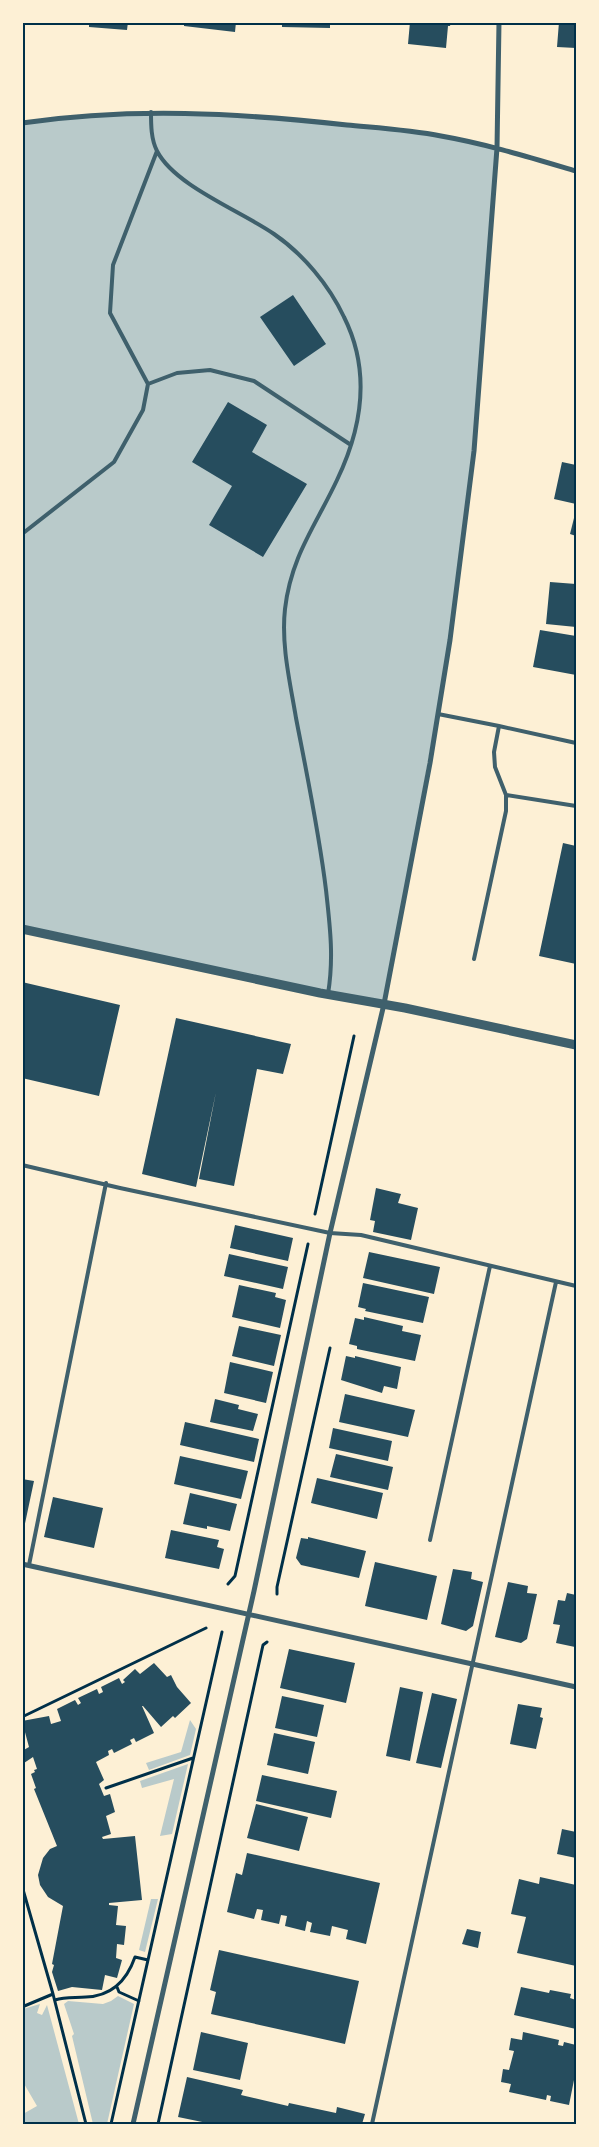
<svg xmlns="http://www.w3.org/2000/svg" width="599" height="2147" viewBox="0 0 599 2147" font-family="'Public Sans',sans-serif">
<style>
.green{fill:#b9caca}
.building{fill:#264d5e}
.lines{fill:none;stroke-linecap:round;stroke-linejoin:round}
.path{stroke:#003049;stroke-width:3}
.service{stroke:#3f606c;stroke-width:4}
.minor{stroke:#3f606c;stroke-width:5}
.tertiary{stroke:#3f606c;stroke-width:9}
.neatline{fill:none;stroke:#003049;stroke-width:2}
</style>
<rect width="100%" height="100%" fill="#fdf0d5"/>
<path class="green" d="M 157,112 C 271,117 385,123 497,148 L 474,451 L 450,640 L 384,1004 L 23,929 L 22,123 Z
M 190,1720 L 196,1729 L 190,1755 L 149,1770 L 146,1763 L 181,1752 Z
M 188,1764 L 172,1834 L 160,1836 L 174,1779 L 142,1788 L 140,1781 Z
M 151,1899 L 158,1899 L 145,1952 L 139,1950 Z
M 118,1996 L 134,2004 L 107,2124 L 93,2124 L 72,2036 L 74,2034 L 64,2004 L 68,2001 L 103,2004 L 111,2001 Z
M 40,2004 L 37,2013 L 42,2015 L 47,2005 L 79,2124 L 23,2124 L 23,2114 L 37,2106 L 23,2082 L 23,2009 Z"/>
<path class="building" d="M 89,22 L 128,22 L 127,30 L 89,27 Z
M 184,22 L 236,22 L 235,32 L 184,26 Z
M 282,22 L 330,22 L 330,28 L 282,27 Z
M 410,22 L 451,22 L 450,26 L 448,26 L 446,48 L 408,44 Z
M 559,22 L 576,22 L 576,48 L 557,47 Z
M 293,295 L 326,344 L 294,366 L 260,317 Z
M 228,402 L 267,425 L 252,452 L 307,484 L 263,557 L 209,525 L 232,486 L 192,462 Z
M 562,462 L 576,465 L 576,504 L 554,499 Z
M 576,510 L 576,536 L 570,534 Z
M 550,582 L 576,584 L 576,627 L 546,624 Z
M 540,630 L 576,636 L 576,675 L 533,667 Z
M 563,843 L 576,846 L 576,964 L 539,956 Z
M 22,982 L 120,1005 L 99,1096 L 22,1078 Z
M 176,1018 L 291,1044 L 283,1074 L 257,1069 L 234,1186 L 199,1179 L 216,1092 L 196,1187 L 142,1174 Z
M 376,1188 L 401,1194 L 398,1203 L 418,1208 L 411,1240 L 373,1232 L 375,1221 L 370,1220 Z
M 235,1225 L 293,1238 L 288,1261 L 230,1248 Z
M 369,1252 L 440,1267 L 434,1294 L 363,1278 Z
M 229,1254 L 288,1267 L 283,1289 L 224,1276 Z
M 363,1283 L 429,1297 L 423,1323 L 365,1311 L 366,1309 L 358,1307 Z
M 239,1285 L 276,1293 L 275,1297 L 286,1300 L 280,1328 L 232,1317 Z
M 364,1317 L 403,1326 L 402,1331 L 421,1335 L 415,1361 L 357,1349 L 357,1346 L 349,1344 L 355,1318 L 364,1320 Z
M 239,1326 L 281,1335 L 274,1366 L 232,1356 Z
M 346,1356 L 355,1358 L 355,1356 L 401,1367 L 397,1389 L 384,1386 L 382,1393 L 341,1380 Z
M 230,1362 L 273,1372 L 266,1403 L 224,1393 Z
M 345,1394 L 415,1410 L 408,1437 L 339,1422 Z
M 215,1399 L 239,1405 L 238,1409 L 258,1414 L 253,1431 L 210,1422 Z
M 185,1422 L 259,1439 L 254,1462 L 180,1445 Z
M 333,1428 L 392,1441 L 388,1461 L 329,1448 Z
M 336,1454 L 393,1467 L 388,1490 L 330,1477 Z
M 180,1456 L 248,1471 L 241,1499 L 174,1484 Z
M 317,1478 L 383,1493 L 377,1519 L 311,1503 Z
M 22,1479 L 34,1481 L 23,1533 L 22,1532 Z
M 190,1493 L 237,1504 L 230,1531 L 207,1526 L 207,1529 L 183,1524 Z
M 53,1497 L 103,1508 L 94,1548 L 44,1537 Z
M 171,1530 L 219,1540 L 217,1547 L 224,1549 L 219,1569 L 165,1558 Z
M 308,1537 L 366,1551 L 359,1578 L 301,1565 L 296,1558 L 301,1538 L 308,1539 Z
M 375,1562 L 437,1576 L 427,1620 L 365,1606 Z
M 453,1569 L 472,1572 L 471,1579 L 483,1582 L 473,1626 L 466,1631 L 441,1624 Z
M 508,1582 L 528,1586 L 527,1593 L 537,1594 L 527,1639 L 521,1643 L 495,1637 Z
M 567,1593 L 576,1595 L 575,1647 L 556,1643 L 560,1625 L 553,1624 L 558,1600 L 565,1601 Z
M 289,1649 L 355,1663 L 346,1703 L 280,1688 Z
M 154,1663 L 167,1677 L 171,1675 L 177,1687 L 191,1703 L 175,1718 L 173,1716 L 161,1727 L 143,1706 L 142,1706 L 154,1733 L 136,1742 L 134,1738 L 130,1740 L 132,1744 L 114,1753 L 112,1749 L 108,1751 L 109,1755 L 96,1762 L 104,1780 L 99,1784 L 104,1796 L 110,1794 L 115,1812 L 106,1816 L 111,1834 L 102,1837 L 103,1839 L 135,1836 L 142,1900 L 109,1903 L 109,1905 L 118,1906 L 116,1925 L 126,1926 L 124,1945 L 117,1944 L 116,1958 L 122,1960 L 117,1978 L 105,1975 L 102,1990 L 72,1987 L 58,1991 L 52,1972 L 54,1965 L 52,1964 L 63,1906 L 48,1897 L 40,1885 L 38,1875 L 43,1858 L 50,1849 L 57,1846 L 34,1789 L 36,1788 L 31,1774 L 35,1772 L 34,1770 L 37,1769 L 33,1757 L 24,1763 L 22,1762 L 22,1751 L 29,1747 L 22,1721 L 49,1716 L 51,1724 L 61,1721 L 57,1709 L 75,1700 L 78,1705 L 81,1703 L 78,1698 L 97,1689 L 99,1694 L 103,1692 L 101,1687 L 119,1678 L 122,1684 L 125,1682 L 123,1680 L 135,1669 L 140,1674 Z
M 400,1687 L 423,1692 L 410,1761 L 386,1756 Z
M 432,1693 L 457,1699 L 441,1768 L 416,1763 Z
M 282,1696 L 324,1705 L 317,1737 L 275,1728 Z
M 518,1704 L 542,1708 L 540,1717 L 543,1718 L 536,1749 L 510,1744 Z
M 274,1733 L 315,1742 L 308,1774 L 267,1765 Z
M 262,1775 L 337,1791 L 331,1818 L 256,1801 Z
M 256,1804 L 308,1817 L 299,1851 L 247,1838 Z
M 562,1829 L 576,1832 L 576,1858 L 557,1854 Z
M 247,1853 L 380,1883 L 366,1944 L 346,1939 L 348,1930 L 332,1926 L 330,1936 L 310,1932 L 312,1923 L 307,1921 L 305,1931 L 285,1926 L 287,1916 L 281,1915 L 279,1924 L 261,1920 L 263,1910 L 257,1909 L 254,1919 L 227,1912 L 236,1873 L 242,1875 Z
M 540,1877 L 576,1885 L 576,1966 L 517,1953 L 526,1917 L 511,1914 L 519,1879 L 539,1884 Z
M 467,1929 L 481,1932 L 478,1948 L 462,1944 Z
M 219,1950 L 359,1981 L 345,2044 L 211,2014 L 216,1992 L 210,1990 Z
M 521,1987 L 549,1993 L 550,1990 L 571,1994 L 570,1998 L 576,2000 L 576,2029 L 514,2015 Z
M 201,2032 L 248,2043 L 240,2080 L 193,2070 Z
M 523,2032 L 559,2040 L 558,2045 L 563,2046 L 564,2042 L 576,2045 L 576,2070 L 569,2105 L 550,2101 L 551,2096 L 547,2095 L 546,2100 L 509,2092 L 511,2084 L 501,2082 L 503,2069 L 509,2070 L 514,2051 L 509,2050 L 511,2038 L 522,2040 Z
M 187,2077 L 243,2090 L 241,2095 L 288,2106 L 289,2103 L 336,2113 L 337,2107 L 365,2114 L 362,2124 L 297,2124 L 286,2122 L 286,2124 L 266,2124 L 254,2122 L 253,2124 L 212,2124 L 178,2117 Z"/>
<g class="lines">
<path class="path" d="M 315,1214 L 354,1036
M 228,1584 L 235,1576 L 308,1244
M 277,1594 L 277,1587 L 330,1348
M 22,1717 L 206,1628
M 106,1788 L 193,1758
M 22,1886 L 53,1994 L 86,2124
M 117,1987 L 119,1992 L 139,2001
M 55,2000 C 65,1997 75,1998 86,1997 C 112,1996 127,1980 135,1957 L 148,1960
M 22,2007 L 53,1994
M 111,2124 L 222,1632
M 158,2124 L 263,1645 L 267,1642"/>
<path class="service" d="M 151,112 C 151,125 151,139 157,151 C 175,186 241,211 274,234 C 303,254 329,285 344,317 C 371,371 362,428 337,480 C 316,525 291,556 285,609 C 281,645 290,682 296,718 C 307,775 319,832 326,890 C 330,926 334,958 328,994
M 148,384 L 177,373 L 210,370 L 254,381 L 351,445
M 22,534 L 114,462 L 143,410 L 148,384 L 110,313 L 113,265 L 157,151
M 438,714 L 499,726 L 494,752 L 495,767 L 506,795 L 506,811 L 474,959
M 499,726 L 576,743
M 506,795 L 576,806
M 22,1165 L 120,1188 L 330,1233 L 361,1235 L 576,1286
M 430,1540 L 490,1266
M 29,1565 L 106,1183
M 372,2124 L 556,1282"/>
<path class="minor" d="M 22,123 C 133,107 237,113 347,125 C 378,128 410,130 441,136 C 487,144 532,158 576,171
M 22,1564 L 576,1687
M 133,2124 L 254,1591 L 330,1233 L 384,1004 L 430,763 L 450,640 L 474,451 L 497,148 L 499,22"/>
<path class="tertiary" d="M 22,929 L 320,993 L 405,1008 L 576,1045"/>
</g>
<rect width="599" height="2147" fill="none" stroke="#fdf0d5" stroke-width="48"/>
<rect x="24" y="24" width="551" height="2099" class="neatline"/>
</svg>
